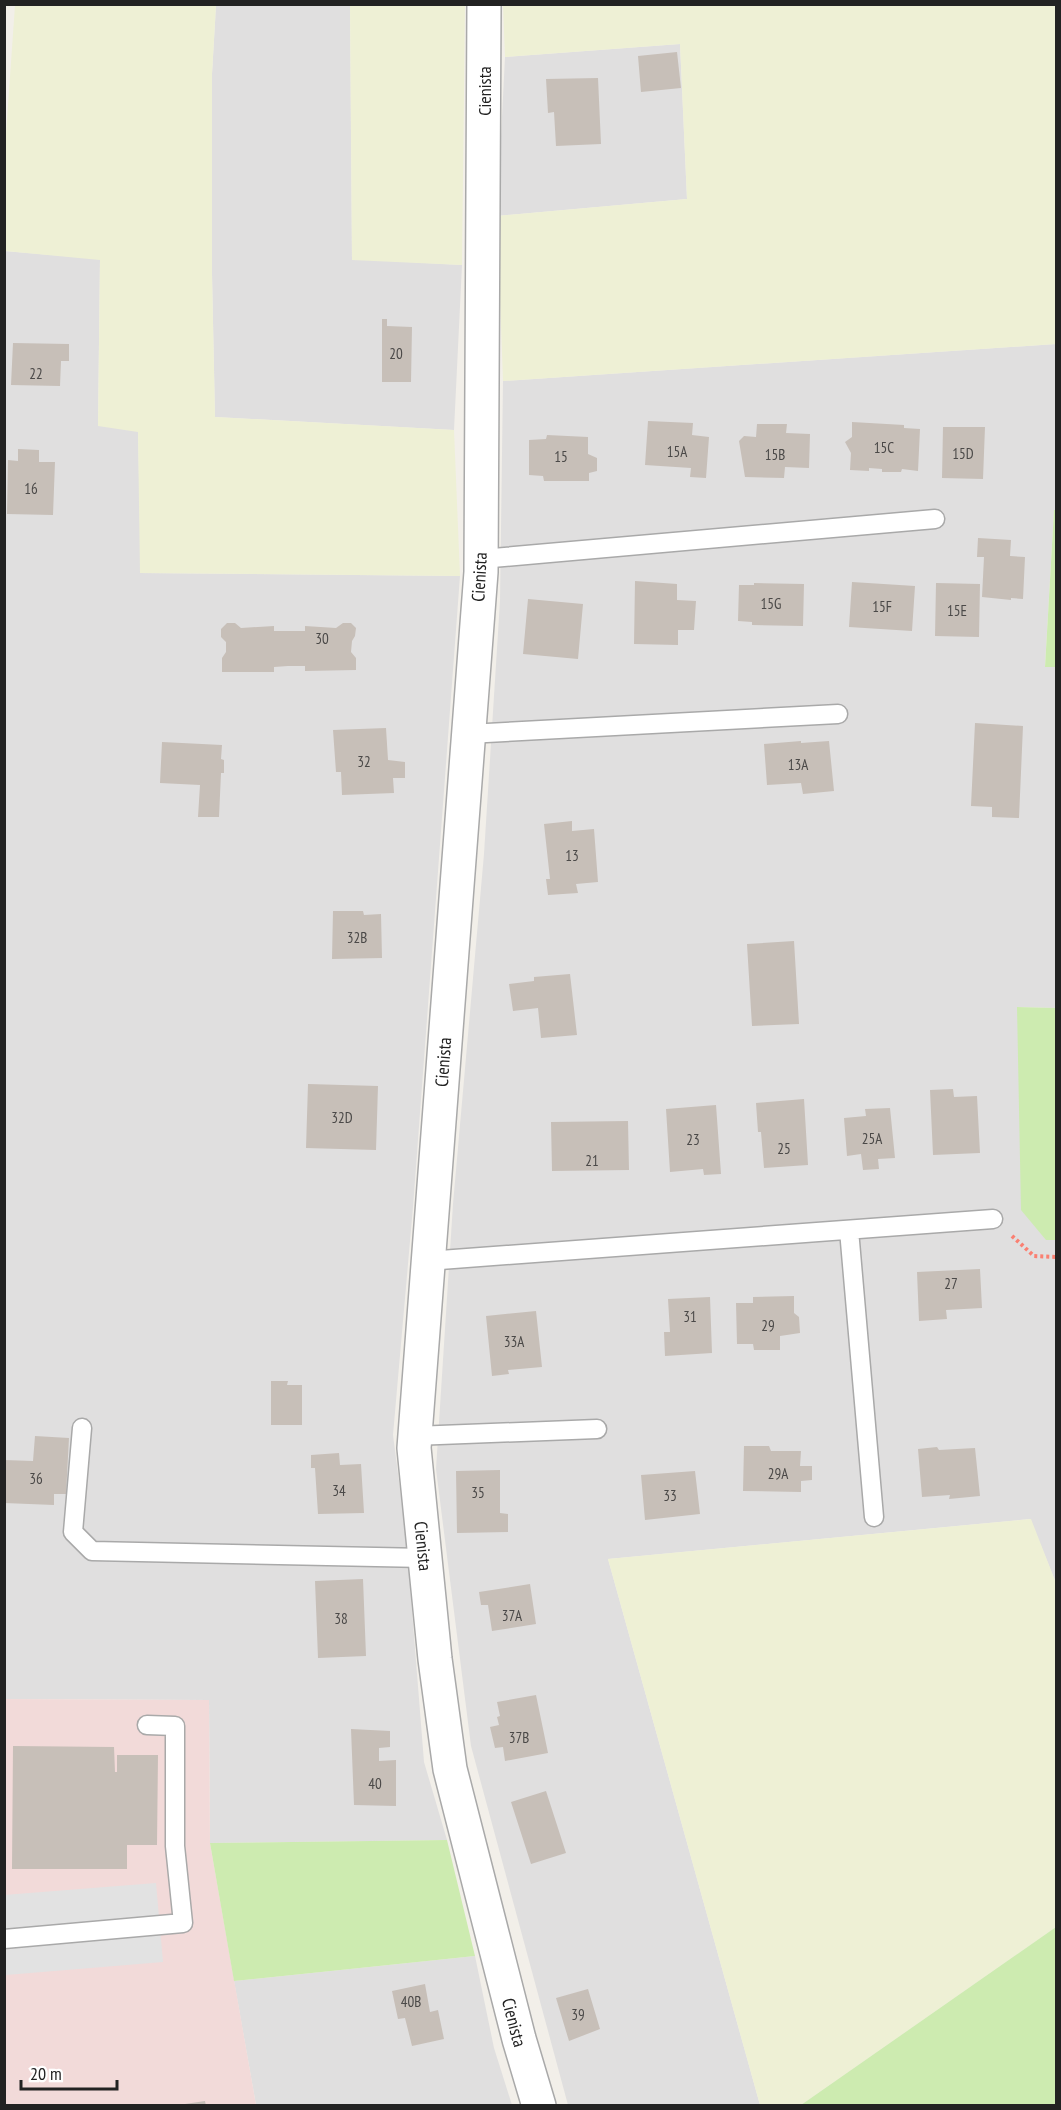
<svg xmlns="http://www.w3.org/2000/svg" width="1061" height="2110" viewBox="0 0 1061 2110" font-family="'PT Sans Narrow',sans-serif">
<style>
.residential{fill:#e0dfdf}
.commercial{fill:#f2dad9}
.farmland{fill:#eef0d5}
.grass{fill:#cdebb0}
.parking{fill:#e2e2e2}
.building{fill:#c7bfb8}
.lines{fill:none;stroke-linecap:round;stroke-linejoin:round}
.lane-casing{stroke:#a9a9a9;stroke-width:21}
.street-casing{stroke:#a9a9a9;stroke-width:36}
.path{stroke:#fa8072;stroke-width:4;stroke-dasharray:3 3;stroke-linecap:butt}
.lane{stroke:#fff;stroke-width:18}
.street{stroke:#fff;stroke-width:33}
.labels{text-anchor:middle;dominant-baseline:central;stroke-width:4.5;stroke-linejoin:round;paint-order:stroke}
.number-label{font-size:15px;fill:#4b4948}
.street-label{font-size:18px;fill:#222;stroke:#fff}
</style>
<rect width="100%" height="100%" fill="#f2efe9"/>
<path class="residential" d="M 216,5 L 350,5 L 352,259 L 462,265 L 454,430 L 215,417 L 212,275 L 212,74 Z
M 680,44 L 687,199 L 497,216 L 505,57 Z
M 4,251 L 100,259 L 98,425 L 138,431 L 141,573 L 460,576 L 413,1207 L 393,1435 L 406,1535 L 424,1762 L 447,1840 L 210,1843 L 209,1700 L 5,1699 Z
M 1056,344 L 1056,510 L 1054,510 L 1045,666 L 1056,667 L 1056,1008 L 1018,1007 L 1046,1240 L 1056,1240 L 1056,1583 L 1030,1519 L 608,1559 L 760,2105 L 568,2105 L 471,1746 L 436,1469 L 453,1204 L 484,854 L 500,601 L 503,381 Z
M 475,1956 L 494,2048 L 512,2105 L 256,2105 L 234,1981 Z"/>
<path class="commercial" d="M 5,1699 L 209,1700 L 210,1843 L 256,2105 L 5,2106 Z"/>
<path class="farmland" d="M 15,5 L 216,5 L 212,74 L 212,275 L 215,417 L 454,430 L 460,576 L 140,573 L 138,432 L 98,426 L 100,260 L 5,251 L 5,148 Z
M 350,5 L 465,5 L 462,265 L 352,260 Z
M 503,5 L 1056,5 L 1056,344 L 503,381 L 497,216 L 687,199 L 680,44 L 505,57 Z
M 1031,1519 L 1056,1583 L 1056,1927 L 801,2105 L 760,2105 L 608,1559 Z"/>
<path class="grass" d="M 1054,510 L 1056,510 L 1056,667 L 1045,667 Z
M 1017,1007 L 1056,1008 L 1056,1240 L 1046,1240 L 1021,1210 Z
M 447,1840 L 475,1956 L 234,1981 L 210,1843 Z
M 1056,1927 L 1056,2105 L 801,2105 Z"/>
<path class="parking" d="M 156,1883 L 163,1962 L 6,1975 L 4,1895 Z"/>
<path class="building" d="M 677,52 L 681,88 L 641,92 L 638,56 Z
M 598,78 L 601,144 L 556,146 L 554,112 L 548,113 L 546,79 Z
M 382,319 L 387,319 L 387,326 L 412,327 L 411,382 L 382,382 Z
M 13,343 L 69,344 L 69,361 L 61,361 L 60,386 L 11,385 Z
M 648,421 L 693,423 L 692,435 L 709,437 L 706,478 L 690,477 L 691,468 L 645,465 Z
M 852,422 L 904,425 L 904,428 L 920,429 L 918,471 L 902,469 L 901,472 L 882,472 L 882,469 L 869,468 L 869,471 L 850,470 L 851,453 L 845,442 L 852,437 Z
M 757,424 L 787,424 L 786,433 L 810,434 L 809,468 L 785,467 L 784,478 L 745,477 L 739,441 L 744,436 L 756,437 Z
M 943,427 L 985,427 L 983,479 L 942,478 Z
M 547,435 L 588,437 L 588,454 L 597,458 L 597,471 L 589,473 L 589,481 L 544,481 L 543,476 L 529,475 L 529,440 L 546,439 Z
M 18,449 L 39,450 L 39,462 L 55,462 L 53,515 L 7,514 L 8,460 L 18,461 Z
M 978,538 L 1011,540 L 1010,556 L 1025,557 L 1023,599 L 1011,598 L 1011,600 L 982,597 L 984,557 L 977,557 Z
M 635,581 L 677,584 L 677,600 L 696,601 L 694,630 L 678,630 L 678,645 L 634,644 Z
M 852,582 L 915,586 L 912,631 L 849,627 Z
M 754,583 L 804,584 L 803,626 L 752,625 L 752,622 L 738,621 L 739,585 L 754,585 Z
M 936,583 L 980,584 L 979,637 L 935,636 Z
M 528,599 L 583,604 L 578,659 L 523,654 Z
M 227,623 L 235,623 L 241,628 L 274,626 L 274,631 L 305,631 L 305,626 L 336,628 L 343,623 L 351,623 L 356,628 L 355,636 L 352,641 L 351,652 L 356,658 L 356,670 L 305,671 L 305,666 L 288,666 L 274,667 L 274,672 L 222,672 L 222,658 L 226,652 L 226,642 L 221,637 L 221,629 Z
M 975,723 L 1023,726 L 1019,818 L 992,817 L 992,807 L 971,806 Z
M 386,728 L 388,760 L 405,762 L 405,778 L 393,778 L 394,793 L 342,795 L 341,772 L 336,772 L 333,730 Z
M 801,741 L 801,743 L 829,741 L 834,791 L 803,794 L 801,783 L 767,785 L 764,744 Z
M 162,742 L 222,745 L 221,759 L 224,760 L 224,773 L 221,773 L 219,817 L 198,817 L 200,785 L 160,783 Z
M 572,821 L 572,831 L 594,829 L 598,882 L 576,884 L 578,893 L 548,895 L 546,879 L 550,879 L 544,824 Z
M 333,911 L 363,911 L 364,915 L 381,914 L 382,958 L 332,959 Z
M 794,941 L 799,1024 L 752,1026 L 747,944 Z
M 570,974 L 577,1035 L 541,1038 L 538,1008 L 513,1011 L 509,984 L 534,981 L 534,977 Z
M 308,1084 L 378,1086 L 376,1150 L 306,1148 Z
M 953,1089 L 954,1097 L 977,1096 L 980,1153 L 933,1155 L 930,1090 Z
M 804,1099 L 808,1165 L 764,1168 L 761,1132 L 758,1132 L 756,1103 Z
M 716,1105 L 721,1174 L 704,1175 L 703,1169 L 670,1172 L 666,1109 Z
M 890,1108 L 895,1158 L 878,1159 L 879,1169 L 863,1170 L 861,1154 L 847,1156 L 844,1118 L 866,1116 L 865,1109 Z
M 628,1121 L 629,1170 L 552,1171 L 551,1122 Z
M 980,1269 L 982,1308 L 946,1310 L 947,1319 L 919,1321 L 917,1272 Z
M 794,1296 L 794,1313 L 799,1317 L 800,1333 L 780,1336 L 780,1350 L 754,1350 L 753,1344 L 737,1344 L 736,1303 L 753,1303 L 753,1297 Z
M 710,1297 L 712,1353 L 665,1356 L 664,1332 L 670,1332 L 668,1299 Z
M 536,1311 L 542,1367 L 508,1370 L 509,1374 L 492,1376 L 486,1316 Z
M 271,1381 L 288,1381 L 287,1385 L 302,1385 L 302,1425 L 271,1425 Z
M 35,1436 L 69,1438 L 66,1494 L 54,1494 L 54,1505 L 4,1503 L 4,1460 L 33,1461 Z
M 744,1446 L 769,1446 L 771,1451 L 801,1451 L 800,1466 L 812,1466 L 812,1480 L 801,1481 L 801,1492 L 743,1491 Z
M 937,1447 L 939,1450 L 975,1448 L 980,1496 L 949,1499 L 950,1495 L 922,1497 L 918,1449 Z
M 339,1453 L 340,1465 L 361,1464 L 364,1513 L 318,1514 L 315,1468 L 311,1468 L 311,1455 Z
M 500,1470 L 500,1513 L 508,1514 L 508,1532 L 457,1533 L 456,1471 Z
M 695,1471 L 700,1514 L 645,1520 L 641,1475 Z
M 363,1579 L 366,1656 L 318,1658 L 315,1581 Z
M 530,1584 L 536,1624 L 492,1631 L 488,1605 L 481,1605 L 479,1592 Z
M 536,1695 L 548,1753 L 505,1761 L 503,1747 L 495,1748 L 490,1727 L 499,1725 L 497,1717 L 500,1716 L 497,1702 Z
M 351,1729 L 390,1731 L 390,1747 L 379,1748 L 379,1761 L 396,1760 L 396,1806 L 354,1805 Z
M 13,1746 L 114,1747 L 115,1772 L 117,1772 L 117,1755 L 158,1755 L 157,1845 L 127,1845 L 127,1869 L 12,1869 Z
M 546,1791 L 566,1853 L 531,1864 L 511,1802 Z
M 425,1984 L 430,2012 L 438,2010 L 444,2039 L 412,2046 L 405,2018 L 398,2019 L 392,1991 Z
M 588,1989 L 600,2029 L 569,2041 L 556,1998 Z
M 205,2101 L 206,2106 L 185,2106 L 185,2104 Z"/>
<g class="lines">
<defs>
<path id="lane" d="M 481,559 L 935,519
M 468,734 L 838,714
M 849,1230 L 874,1517
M 427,1261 L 993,1219
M 82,1428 L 73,1532 L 92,1551 L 425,1558
M 414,1436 L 597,1429
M 4,1939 L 183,1923 L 175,1846 L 175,1726 L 147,1725"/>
<g id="street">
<path id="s1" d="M 484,4 L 481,572 L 414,1448 L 435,1659 L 450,1769 L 519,2039 L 539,2106"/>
</g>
</defs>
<use href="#lane" class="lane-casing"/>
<use href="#street" class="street-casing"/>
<path class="path" d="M 1012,1236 L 1034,1256 L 1056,1257"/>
<use href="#lane" class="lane"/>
<use href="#street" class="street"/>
</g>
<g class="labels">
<g class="number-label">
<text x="396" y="353">20</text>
<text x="36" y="373">22</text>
<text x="884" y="447">15C</text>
<text x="677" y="451">15A</text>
<text x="963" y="453">15D</text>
<text x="775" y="454">15B</text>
<text x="561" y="456">15</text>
<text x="31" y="488">16</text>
<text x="771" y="603">15G</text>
<text x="882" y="606">15F</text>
<text x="957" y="610">15E</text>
<text x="322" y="638">30</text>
<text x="364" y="761">32</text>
<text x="798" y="764">13A</text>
<text x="572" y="855">13</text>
<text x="357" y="937">32B</text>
<text x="342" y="1117">32D</text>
<text x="872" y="1138">25A</text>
<text x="693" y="1139">23</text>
<text x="784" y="1148">25</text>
<text x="592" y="1160">21</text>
<text x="951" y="1283">27</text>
<text x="690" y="1316">31</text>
<text x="768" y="1325">29</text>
<text x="514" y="1341">33A</text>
<text x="778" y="1473">29A</text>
<text x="36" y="1478">36</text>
<text x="339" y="1490">34</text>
<text x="478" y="1492">35</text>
<text x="670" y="1495">33</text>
<text x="512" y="1615">37A</text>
<text x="341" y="1618">38</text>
<text x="519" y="1737">37B</text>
<text x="375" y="1783">40</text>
<text x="411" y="2001">40B</text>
<text x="578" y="2014">39</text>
</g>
<g class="street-label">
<text transform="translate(484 91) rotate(-90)">Cienista</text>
<text transform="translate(479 577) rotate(-87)">Cienista</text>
<text transform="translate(443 1062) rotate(-86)">Cienista</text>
<text stroke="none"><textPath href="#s1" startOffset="1545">Cienista</textPath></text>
<text stroke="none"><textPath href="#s1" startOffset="2031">Cienista</textPath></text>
</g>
</g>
<rect width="1061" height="2110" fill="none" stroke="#222222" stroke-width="12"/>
<path d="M21 2080v9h96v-9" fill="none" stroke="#222222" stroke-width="3"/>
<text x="30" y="2080" font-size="18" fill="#222222" stroke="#ffffff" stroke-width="4.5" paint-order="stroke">20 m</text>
</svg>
